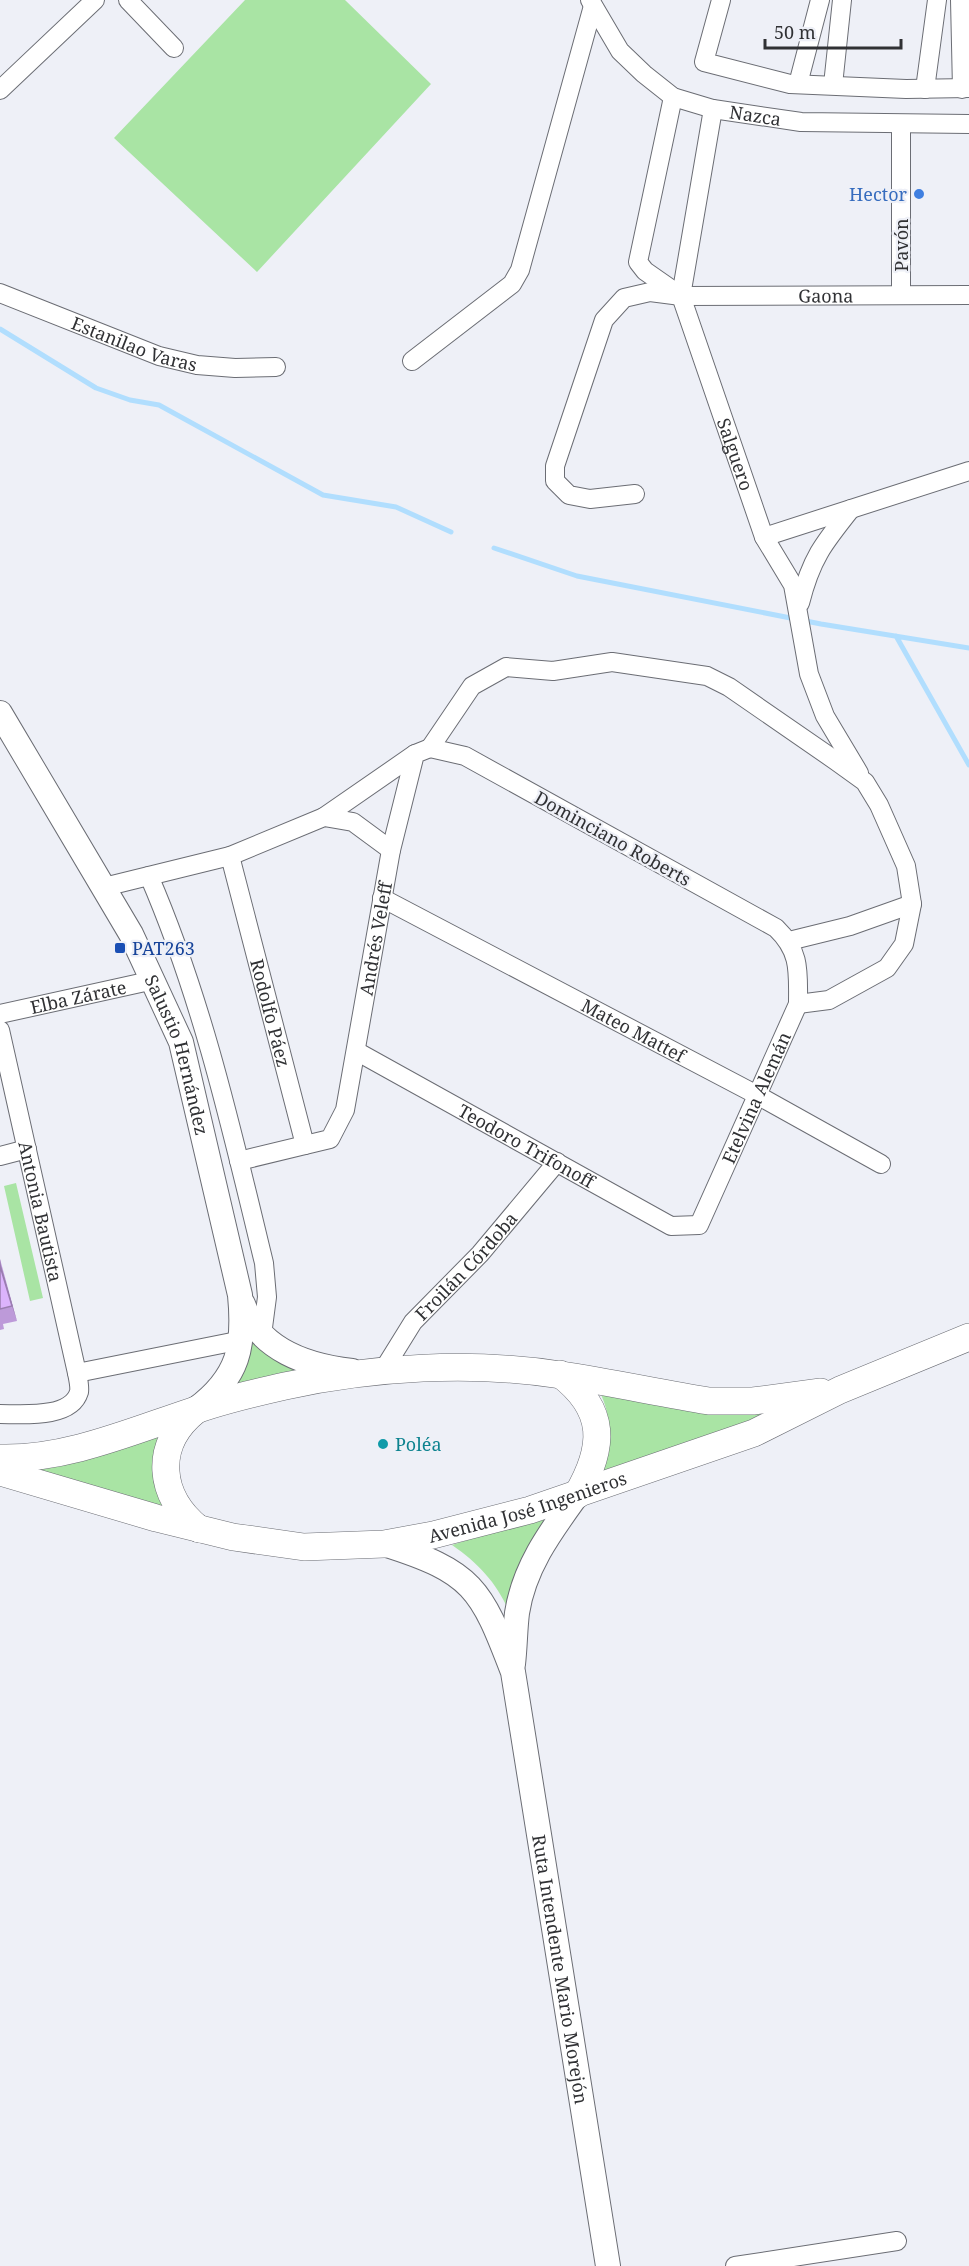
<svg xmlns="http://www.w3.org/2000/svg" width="969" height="2266" viewBox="0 0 969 2266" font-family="'Noto Serif',serif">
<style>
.green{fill:#a9e4a4}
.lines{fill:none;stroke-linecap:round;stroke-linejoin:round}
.stream{stroke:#b1defe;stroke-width:5}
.street-casing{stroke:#6b6d74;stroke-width:20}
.secondary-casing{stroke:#6b6d74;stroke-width:26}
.primary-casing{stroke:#6b6d74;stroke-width:28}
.street{stroke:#fff;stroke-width:18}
.secondary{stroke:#fff;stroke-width:24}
.primary{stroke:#fff;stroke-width:27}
.wall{fill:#bd9ad9}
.shaded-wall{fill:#9a7db0}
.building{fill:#dcb3fc;stroke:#9a7db0;stroke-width:1.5}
.shop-dot{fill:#3f7fe0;stroke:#eef0f7;stroke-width:2}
.transit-dot{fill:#1a4fb4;stroke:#eef0f7;stroke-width:2}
.culture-dot{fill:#0f9aa8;stroke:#eef0f7;stroke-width:2}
.labels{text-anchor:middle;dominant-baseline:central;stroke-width:4.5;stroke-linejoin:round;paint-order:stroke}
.street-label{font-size:18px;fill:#303134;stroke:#eef0f7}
.shop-label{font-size:18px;fill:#366cbe;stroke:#eef0f7;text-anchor:end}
.transit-label{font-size:18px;fill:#164399;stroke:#eef0f7;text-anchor:start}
.culture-label{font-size:18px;fill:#0d838f;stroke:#eef0f7;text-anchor:start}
</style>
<rect width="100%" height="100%" fill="#eef0f7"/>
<path class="green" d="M 245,0 L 345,0 L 431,84 L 257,272 L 114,138 Z
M 16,1183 L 43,1298 L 30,1301 L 4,1186 Z
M 252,1337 L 302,1371 L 225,1389 L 250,1352 Z
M 599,1390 L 791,1407 L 602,1474 C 611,1443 613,1419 599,1390 Z
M 163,1428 L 178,1513 L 43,1475 L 28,1465 Z
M 557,1511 L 509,1611 C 496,1582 478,1563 452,1545 Z"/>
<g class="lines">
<path class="stream" d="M 0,329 L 96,388 L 130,400 L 159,405 L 323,495 L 396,507 L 451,532
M 494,548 L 577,576 L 821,624 L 969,648
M 896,636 L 969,765"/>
<defs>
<g id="street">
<path d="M 128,0 L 174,48"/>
<path id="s1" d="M 590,0 L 620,51 L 644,74 L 673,97 L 713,109 L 801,122 L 969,124"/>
<path d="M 721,0 L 704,62 L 790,84 L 906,89 L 969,88"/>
<path d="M 960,0 L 962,89"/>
<path d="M 798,84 L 820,0"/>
<path d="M 833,85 L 842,0"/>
<path d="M 925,89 L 937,0"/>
<path d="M 0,90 L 95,0"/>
<path d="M 673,97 L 638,262 L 645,271 L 678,294"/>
<path id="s2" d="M 713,109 L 681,296 L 764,537 L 793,585 L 809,674 L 825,716 L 859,773"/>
<path d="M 901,124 L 901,294"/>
<path id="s3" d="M 0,293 L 159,356 L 197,365 L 235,368 L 276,367"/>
<path d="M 412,361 L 512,284 L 520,270 L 593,6"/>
<path id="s4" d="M 635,494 L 590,499 L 569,495 L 555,481 L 555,466 L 604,320 L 624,298 L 650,292 L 681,296 L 969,295"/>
<path d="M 764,537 L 969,471"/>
<path d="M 800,603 C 811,559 823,544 851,509"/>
<path d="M 430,748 L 472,686 L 506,667 L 553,671 L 612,662 L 707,676 L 729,687 L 836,761 L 865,782 L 879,805 L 906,866 L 912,904 L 904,944 L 887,968 L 829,1000 L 798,1004"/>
<path d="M 324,817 L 415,754"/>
<path id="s5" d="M 230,856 L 305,1145 L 330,1139 L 345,1110 L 391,850 L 415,754 L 430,748"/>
<path d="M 149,876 C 203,1001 232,1131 264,1263 L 267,1297 L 262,1335"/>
<path d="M 104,887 L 230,856 L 324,817 L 353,822 L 391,850"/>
<path id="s6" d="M 382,898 L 757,1095 L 881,1164"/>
<path d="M 789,941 L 850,926 L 912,904"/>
<path id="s7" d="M 0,1014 L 154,980"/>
<path id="s8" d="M 0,1030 L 77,1373 C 78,1378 80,1387 79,1392 C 71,1419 22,1414 0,1414"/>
<path id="s9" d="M 356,1051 L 671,1226 L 699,1225 L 798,1004 C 798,972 801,952 776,928 L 465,756 L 430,748"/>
<path d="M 0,1156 L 27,1149"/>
<path d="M 239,1161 L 305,1145"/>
<path id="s10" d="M 382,1372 L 413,1322 L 480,1254 L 557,1162"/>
<path d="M 77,1373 L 242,1340"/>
<path d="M 735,2266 L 897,2241"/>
</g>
<g id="secondary">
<path id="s11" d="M 0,713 L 131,934 L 181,1042 L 240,1295 C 245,1346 239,1377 196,1409"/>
<path d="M 243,1304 C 259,1350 308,1366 352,1371"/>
<path id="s12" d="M 384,1544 C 473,1572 481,1588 513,1672 L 608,2266"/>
<path d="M 513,1664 C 515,1647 515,1629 517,1613 C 524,1567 551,1531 577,1495"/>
</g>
<g id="primary">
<path d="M 560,1374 C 607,1410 605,1447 577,1495"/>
<path d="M 195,1411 C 153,1445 158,1496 199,1529"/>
<path d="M 0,1458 C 66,1460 132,1431 193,1411 C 223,1400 254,1393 285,1386 C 374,1367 471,1361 561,1375 C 610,1382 659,1393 709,1401 L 753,1401 L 821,1392"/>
<path id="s13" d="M 0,1472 L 156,1518 L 233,1537 L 304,1547 L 384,1544 L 433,1535 L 530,1510 L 754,1433 L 840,1390 L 969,1337"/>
</g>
</defs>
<use href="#street" class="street-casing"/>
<use href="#secondary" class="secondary-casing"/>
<use href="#primary" class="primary-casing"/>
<use href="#street" class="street"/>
<use href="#secondary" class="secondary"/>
<use href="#primary" class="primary"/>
</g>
<path class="wall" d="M 0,1259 L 17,1321 L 3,1324 L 4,1329 L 0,1330 Z"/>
<path class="shaded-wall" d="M 0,1259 L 1,1266 L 17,1321 L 12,1306 L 0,1266 Z"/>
<path class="building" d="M 0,1266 L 12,1306 L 0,1309 Z"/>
<circle class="shop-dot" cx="919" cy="194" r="6"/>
<rect class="transit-dot" x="114" y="942" width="12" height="12" rx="3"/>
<circle class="culture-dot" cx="383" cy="1444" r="6"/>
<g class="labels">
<g class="street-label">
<text stroke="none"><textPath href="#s1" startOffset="214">Nazca</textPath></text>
<text transform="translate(901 245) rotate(-90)">Pavón</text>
<text stroke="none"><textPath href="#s4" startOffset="488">Gaona</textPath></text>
<text stroke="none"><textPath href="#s3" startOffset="144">Estanilao Varas</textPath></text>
<text stroke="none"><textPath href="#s2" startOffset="357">Salguero</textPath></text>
<text transform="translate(613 838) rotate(29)">Dominciano Roberts</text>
<text stroke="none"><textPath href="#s5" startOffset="531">Andrés Veleff</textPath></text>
<text stroke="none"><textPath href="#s7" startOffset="80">Elba Zárate</textPath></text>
<text stroke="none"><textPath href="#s5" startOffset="162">Rodolfo Páez</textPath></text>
<text stroke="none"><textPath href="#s6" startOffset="284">Mateo Mattef</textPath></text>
<text stroke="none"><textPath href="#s11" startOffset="387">Salustio Hernández</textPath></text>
<text stroke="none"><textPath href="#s9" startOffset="528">Etelvina Alemán</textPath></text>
<text stroke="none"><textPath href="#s9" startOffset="195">Teodoro Trifonoff</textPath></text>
<text stroke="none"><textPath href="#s8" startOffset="186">Antonia Bautista</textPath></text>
<text stroke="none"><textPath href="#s10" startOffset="136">Froilán Córdoba</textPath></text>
<text stroke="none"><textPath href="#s13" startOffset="542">Avenida José Ingenieros</textPath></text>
<text stroke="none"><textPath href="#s12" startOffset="494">Ruta Intendente Mario Morejón</textPath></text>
</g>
<g class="shop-label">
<text x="907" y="194">Hector</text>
</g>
<g class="transit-label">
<text x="132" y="948">PAT263</text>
</g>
<g class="culture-label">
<text x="395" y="1444">Poléa</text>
</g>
</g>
<path d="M765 39v9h136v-9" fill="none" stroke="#303134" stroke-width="3"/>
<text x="774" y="39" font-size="18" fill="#303134" stroke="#eef0f7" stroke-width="4.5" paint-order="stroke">50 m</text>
</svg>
